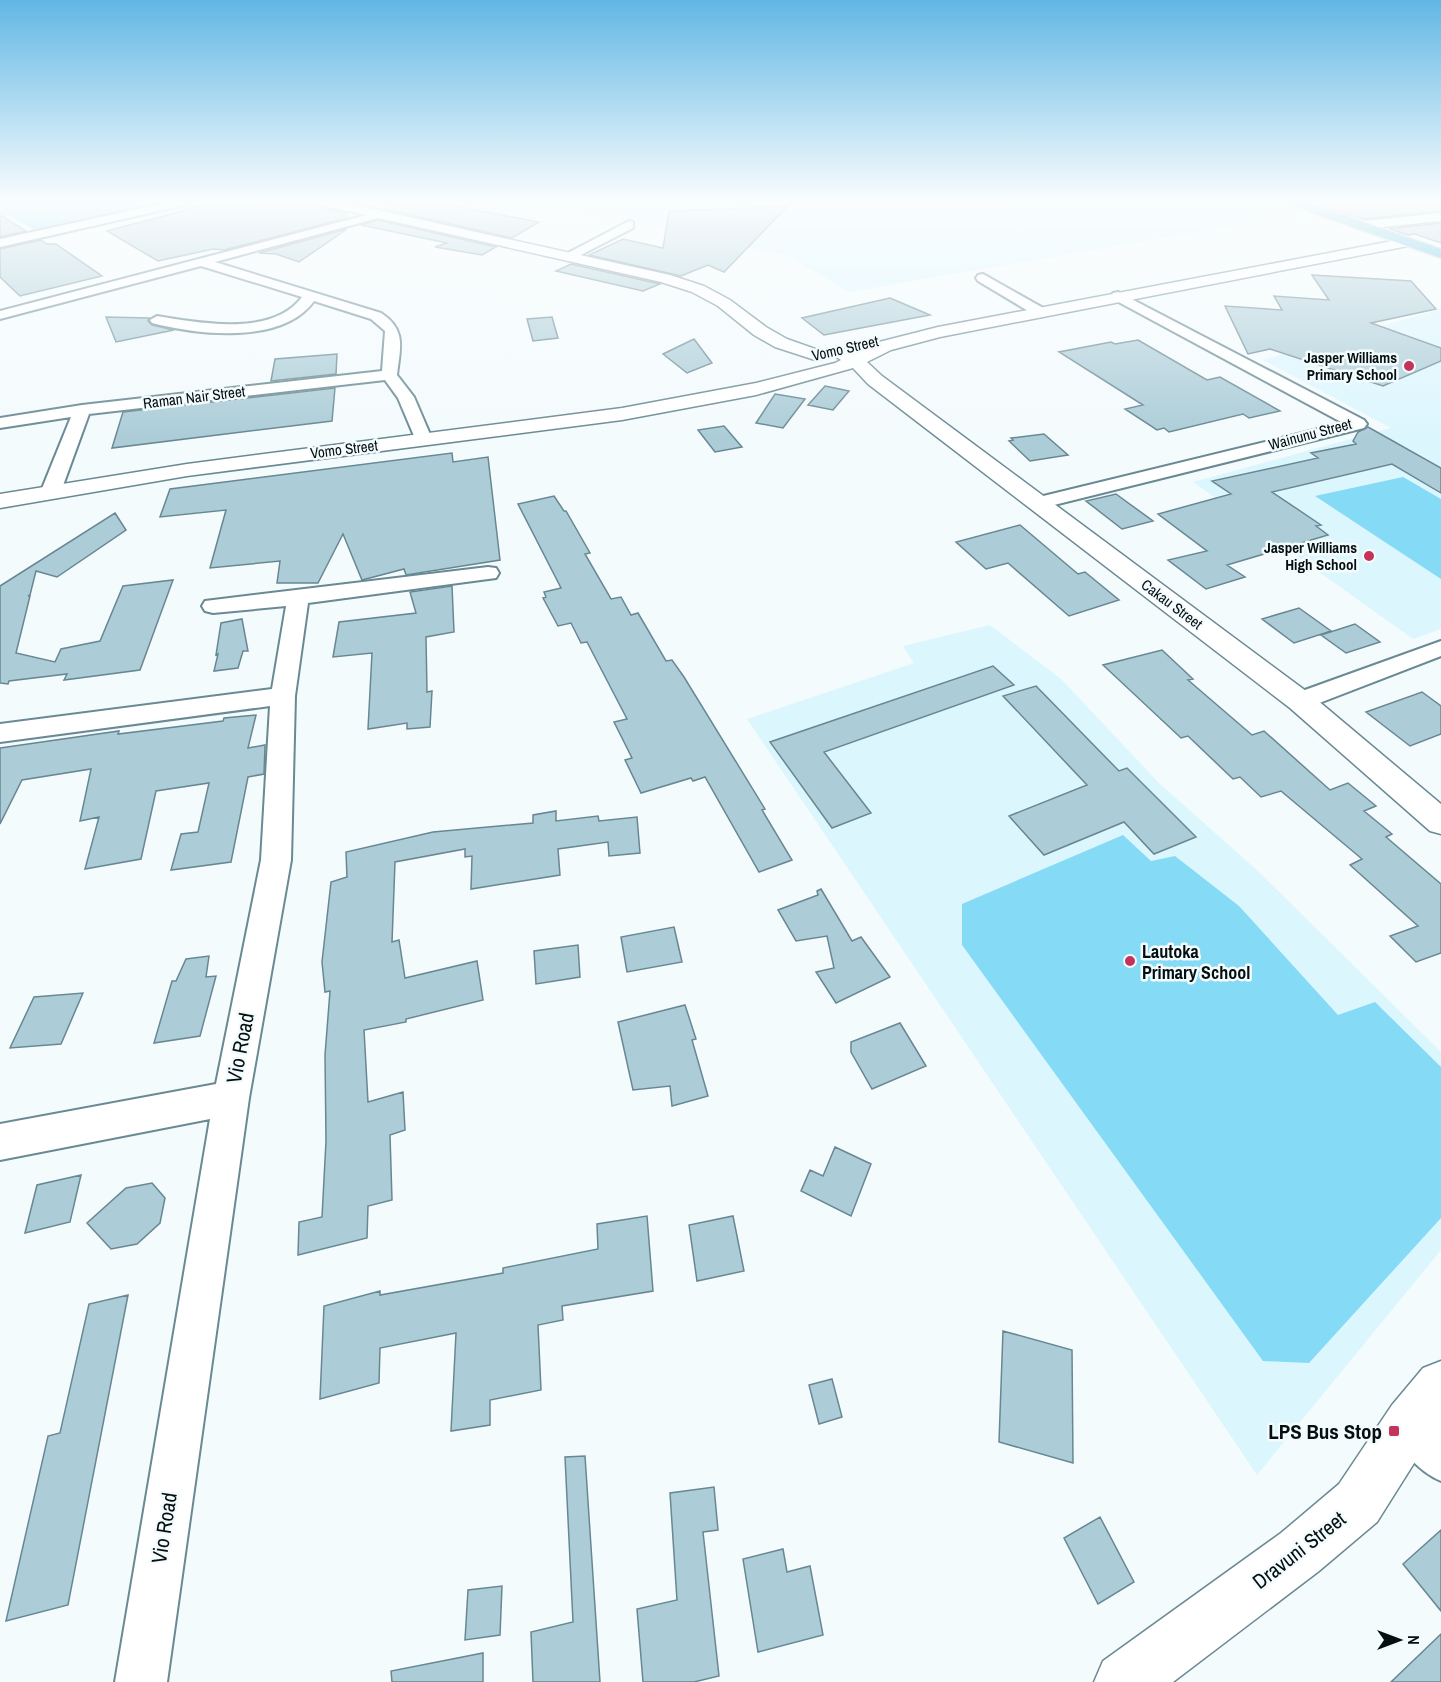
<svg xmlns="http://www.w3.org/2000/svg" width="1441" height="1682" viewBox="0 0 1441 1682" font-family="'Archivo Narrow',sans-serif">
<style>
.built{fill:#dcf6fe}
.green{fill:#85daf5}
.building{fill:#accdd8;stroke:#688792;stroke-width:1.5}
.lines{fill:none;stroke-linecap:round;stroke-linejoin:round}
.street-casing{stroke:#698993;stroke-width:4}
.secondary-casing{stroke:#698993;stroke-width:3}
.highway-casing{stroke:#d2d4d4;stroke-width:3}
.street{fill:#fff;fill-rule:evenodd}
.secondary{fill:#fff;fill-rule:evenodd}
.highway{fill:#46b6d5;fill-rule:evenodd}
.poi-dot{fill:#c4345a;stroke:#f4fbfd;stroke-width:2}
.labels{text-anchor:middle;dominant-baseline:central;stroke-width:5;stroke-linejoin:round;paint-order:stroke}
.far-street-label{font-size:15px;fill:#040f12;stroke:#f4fbfd}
.far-poi-label{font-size:15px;font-weight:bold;fill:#040f12;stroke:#f4fbfd;text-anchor:end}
.poi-label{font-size:18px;font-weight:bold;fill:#040f12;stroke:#f4fbfd;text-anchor:start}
.near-street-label{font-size:21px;fill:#040f12;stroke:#f4fbfd}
.near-poi-label{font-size:21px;font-weight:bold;fill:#040f12;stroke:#f4fbfd;text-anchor:end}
</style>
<rect width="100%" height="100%" fill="#f4fbfd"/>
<path class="built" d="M 537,202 L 1288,202 L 1315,212 L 849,292 L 788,256 Z
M 1441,309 L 1441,629 L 1413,639 L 1193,482 L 1391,428 L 1263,360 Z
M 990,625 L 1061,679 L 1159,783 L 1258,871 L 1441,1052 L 1441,1250 L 1257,1475 L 747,719 L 914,663 L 903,646 Z"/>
<path class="green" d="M 0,202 L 164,202 L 34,230 L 10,216 L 0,217 Z
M 1403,477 L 1441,499 L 1441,579 L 1315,496 Z
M 1123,835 L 1151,861 L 1175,856 L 1239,906 L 1338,1015 L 1375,1002 L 1441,1067 L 1441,1218 L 1309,1363 L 1263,1361 L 962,945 L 962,904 Z"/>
<path class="building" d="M 217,202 L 316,202 L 325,208 L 346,213 L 347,218 L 224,250 L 213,249 L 158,261 L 107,231 Z
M 405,202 L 434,202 L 539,222 L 512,238 L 386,209 Z
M 1322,202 L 1441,202 L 1441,211 L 1362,219 L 1322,205 Z
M 787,207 L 724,272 L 708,265 L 681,276 L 589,255 L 623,239 L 663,248 L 669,211 Z
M 0,215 L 26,231 L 0,237 Z
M 378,220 L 496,247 L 482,255 L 435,247 L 447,243 L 361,225 Z
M 1441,223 L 1441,243 L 1415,234 L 1408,235 L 1389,229 Z
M 347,229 L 299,262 L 276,254 L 259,253 Z
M 41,240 L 47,244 L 56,244 L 102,276 L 20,296 L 0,277 L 0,249 Z
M 571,264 L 660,284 L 643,291 L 556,271 Z
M 1312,275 L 1411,281 L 1436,309 L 1371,323 L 1441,348 L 1441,361 L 1383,386 L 1270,349 L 1248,354 L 1225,306 L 1282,310 L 1274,296 L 1329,300 Z
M 890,298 L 930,315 L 824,335 L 802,318 Z
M 106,317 L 149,318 L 148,321 L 152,325 L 174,330 L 116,342 Z
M 552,317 L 558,338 L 533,341 L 527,319 Z
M 694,339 L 712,363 L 687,373 L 663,354 Z
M 1138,340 L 1207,380 L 1220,377 L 1280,411 L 1249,418 L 1243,414 L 1169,432 L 1164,428 L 1157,430 L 1125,409 L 1143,405 L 1059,352 L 1111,342 L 1115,344 Z
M 337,354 L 336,374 L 271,381 L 275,359 Z
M 825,386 L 849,391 L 833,410 L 808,405 Z
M 335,388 L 332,421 L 112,448 L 123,412 Z
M 775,394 L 805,399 L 783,428 L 756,423 Z
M 724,426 L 742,447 L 715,452 L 698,430 Z
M 1368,427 L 1441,468 L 1441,493 L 1392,464 L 1272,492 L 1321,525 L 1316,526 L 1328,535 L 1227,565 L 1245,577 L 1206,589 L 1168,560 L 1207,551 L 1158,514 L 1231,494 L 1212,481 L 1318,458 L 1311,453 L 1356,444 L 1353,441 L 1358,432 Z
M 1044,434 L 1068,455 L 1030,461 L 1009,441 L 1013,440 L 1011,438 Z
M 452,453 L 453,462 L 488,457 L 500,560 L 406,575 L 404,569 L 362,580 L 343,534 L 318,583 L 277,583 L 280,561 L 210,568 L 226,510 L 160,517 L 170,489 Z
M 1116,494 L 1153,521 L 1122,529 L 1086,501 Z
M 554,496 L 564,511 L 566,511 L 590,553 L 585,554 L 611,599 L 621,597 L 631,615 L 638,613 L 666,661 L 672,660 L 684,677 L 765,809 L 762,810 L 792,860 L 759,872 L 705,777 L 693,781 L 691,778 L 641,793 L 625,760 L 632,758 L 614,722 L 627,719 L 587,642 L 581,643 L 571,623 L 558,626 L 543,598 L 546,597 L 544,592 L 561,588 L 518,504 Z
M 115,513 L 126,530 L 57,577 L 36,571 L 30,595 L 28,596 L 30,596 L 16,653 L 55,662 L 61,649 L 100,641 L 123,586 L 173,580 L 140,670 L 64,680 L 67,674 L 9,681 L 8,684 L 0,683 L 0,586 Z
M 1020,525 L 1078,574 L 1085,572 L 1119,600 L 1069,616 L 1008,563 L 986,569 L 956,542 Z
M 452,586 L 454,632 L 426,637 L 427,692 L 432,691 L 430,727 L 407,729 L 407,723 L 368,729 L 372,653 L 333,657 L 339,622 L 416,613 L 410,592 Z
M 1299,608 L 1331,631 L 1294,643 L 1262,619 Z
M 242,619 L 248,651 L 243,651 L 238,668 L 214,671 L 218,654 L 216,655 L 221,623 Z
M 1355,624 L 1380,642 L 1346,653 L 1321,635 Z
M 1162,650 L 1193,679 L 1188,680 L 1252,735 L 1264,731 L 1330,790 L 1348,783 L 1376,806 L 1364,811 L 1392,834 L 1386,837 L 1441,884 L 1441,953 L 1416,962 L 1390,936 L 1418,926 L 1350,865 L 1362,859 L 1281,791 L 1261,797 L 1240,777 L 1233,779 L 1188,736 L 1181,738 L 1103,665 Z
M 993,666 L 1014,685 L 824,752 L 871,813 L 832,828 L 770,742 Z
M 1036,686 L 1119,771 L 1127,768 L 1196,837 L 1154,854 L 1124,822 L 1044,855 L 1009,816 L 1087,785 L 1003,696 Z
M 1422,692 L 1441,706 L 1441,734 L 1410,746 L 1366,712 Z
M 256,715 L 248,748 L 265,745 L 264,774 L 248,777 L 231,862 L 171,870 L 181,834 L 198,832 L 209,783 L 156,791 L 141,859 L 85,869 L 99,817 L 80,821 L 91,769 L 22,780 L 0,824 L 0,748 L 119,731 L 118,734 L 223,721 L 224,718 Z
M 556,811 L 556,821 L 598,816 L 599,821 L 637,817 L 640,853 L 609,856 L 608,842 L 558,849 L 560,875 L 471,889 L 472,856 L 465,857 L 465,849 L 395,862 L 392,942 L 399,940 L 405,978 L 477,961 L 483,1000 L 406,1019 L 406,1022 L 364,1030 L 368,1102 L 403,1092 L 405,1130 L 390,1135 L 392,1200 L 368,1206 L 367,1238 L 298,1255 L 299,1222 L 322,1217 L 326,1141 L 325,1055 L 330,991 L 325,992 L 322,962 L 331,882 L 347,877 L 346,852 L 433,832 L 533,823 L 533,815 Z
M 821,889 L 852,941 L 861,937 L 890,977 L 836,1003 L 816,972 L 834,968 L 827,936 L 796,941 L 778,910 L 818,895 L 817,891 Z
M 674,927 L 682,962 L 627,972 L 621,937 Z
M 578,945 L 580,977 L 536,984 L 534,951 Z
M 209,956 L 206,977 L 216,976 L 200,1036 L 154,1043 L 172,981 L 176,981 L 186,959 Z
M 83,993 L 61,1044 L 10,1048 L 34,997 Z
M 685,1005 L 696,1039 L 692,1040 L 708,1096 L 672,1106 L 670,1086 L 633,1090 L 618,1022 Z
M 900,1023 L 926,1066 L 872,1089 L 851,1052 L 851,1042 Z
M 835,1147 L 871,1164 L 851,1216 L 801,1191 L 810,1170 L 823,1176 Z
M 81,1175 L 70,1222 L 25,1233 L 37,1185 Z
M 152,1183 L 165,1198 L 160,1223 L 137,1244 L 111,1249 L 87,1223 L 126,1188 Z
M 647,1216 L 653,1291 L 562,1306 L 563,1320 L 538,1325 L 541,1390 L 490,1400 L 490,1425 L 451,1431 L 456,1333 L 380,1348 L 379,1383 L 320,1399 L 324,1306 L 380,1291 L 380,1295 L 503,1273 L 503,1268 L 598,1249 L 597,1224 Z
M 733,1216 L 744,1271 L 697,1281 L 689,1225 Z
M 128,1295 L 68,1605 L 6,1621 L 48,1436 L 60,1433 L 89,1304 Z
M 1003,1331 L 1072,1350 L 1073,1463 L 999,1442 Z
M 832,1379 L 842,1417 L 819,1424 L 809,1385 Z
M 585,1456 L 600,1682 L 533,1682 L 531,1632 L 573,1622 L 565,1457 Z
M 714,1487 L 718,1530 L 703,1532 L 719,1676 L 694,1682 L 643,1682 L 637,1609 L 677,1600 L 670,1493 Z
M 1100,1517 L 1134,1582 L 1098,1604 L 1064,1538 Z
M 1441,1530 L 1441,1611 L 1403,1564 Z
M 783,1549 L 787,1572 L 810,1566 L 823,1635 L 758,1652 L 743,1559 Z
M 502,1586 L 500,1635 L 465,1640 L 468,1590 Z
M 1441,1634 L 1441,1682 L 1391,1682 Z
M 483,1653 L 483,1682 L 392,1682 L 391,1671 Z"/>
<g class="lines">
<defs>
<path id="street" d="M 170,202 L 191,202 L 185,205 L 0,247 L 0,239 Z
M 378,212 L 382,213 L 382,217 L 215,262 L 381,313 C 407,330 400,348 397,375 L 414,397 L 432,439 L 429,443 L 417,443 L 398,398 L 385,380 L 89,414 L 61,491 L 58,495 L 44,495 L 41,491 L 71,417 L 0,428 L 0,418 L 82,405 L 382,371 L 385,331 L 371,319 L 314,301 C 282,345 198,335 152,323 L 150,320 L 157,316 C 199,323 273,337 302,297 L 201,266 L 0,319 L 0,311 Z
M 629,221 L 633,222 L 633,228 L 575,258 L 570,259 L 564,255 Z
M 983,274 L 1045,309 L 1047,312 L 1040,316 L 1035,315 L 978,281 L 976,278 L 978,275 Z
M 1118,292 L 1364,420 L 1367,424 L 1364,428 L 1038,509 L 1031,507 L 1028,503 L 1031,499 L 1343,423 L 1113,299 L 1111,296 L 1113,293 Z
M 488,567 L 496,568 L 499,573 L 496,578 L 308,603 L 295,696 L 291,860 L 249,1098 L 167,1682 L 115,1682 L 210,1119 L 0,1160 L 0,1124 L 216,1084 L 261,860 L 270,706 L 0,742 L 0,724 L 272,689 L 286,606 L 213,613 L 205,611 L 202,606 L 205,601 Z
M 1441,641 L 1441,656 L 1309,707 L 1300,709 L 1291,707 L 1288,701 L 1291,695 Z
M 1410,1401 L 1426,1407 L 1441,1424 L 1441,1481 C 1417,1471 1398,1447 1388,1423 L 1394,1407 Z"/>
<path id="secondary" d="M 318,202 L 342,202 L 670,275 L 704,286 L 730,300 L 766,327 L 787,339 L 821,351 L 824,355 L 821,359 L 815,360 L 775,347 L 754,335 L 718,306 L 692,292 L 661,282 L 325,206 Z
M 1441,213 L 1441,221 L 1363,229 L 1356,225 L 1363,221 Z
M 1408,238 L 1415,242 L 1413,245 L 940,337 L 891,350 L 867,362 L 882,376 L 1310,694 L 1441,804 L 1441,834 L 1430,831 L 1290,708 L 868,384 L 853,368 L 756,395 L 622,420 L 187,476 L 0,508 L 0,494 L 187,464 L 622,408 L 756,383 L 835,363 L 841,360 L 829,352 L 832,348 L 838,347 L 855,353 L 879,342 L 938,327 Z
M 1441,1361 L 1441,1425 L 1428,1441 L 1377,1522 L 1319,1571 L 1173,1682 L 1094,1682 L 1103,1661 L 1281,1533 L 1339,1484 L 1392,1405 L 1423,1368 Z"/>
<path id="highway" d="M 1288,202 L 1307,202 L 1441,249 L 1441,258 L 1290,205 Z"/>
</defs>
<use href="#street" class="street-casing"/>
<use href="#secondary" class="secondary-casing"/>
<use href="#highway" class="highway-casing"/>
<use href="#street" class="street"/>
<use href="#secondary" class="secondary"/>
<use href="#highway" class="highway"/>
</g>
<linearGradient id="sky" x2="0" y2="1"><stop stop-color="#61b7e4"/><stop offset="0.46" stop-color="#fafdfe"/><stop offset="1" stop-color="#fafdfe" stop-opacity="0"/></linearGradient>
<rect width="1441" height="437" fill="url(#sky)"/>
<g class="poi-dot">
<circle cx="1409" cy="366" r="6"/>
<circle cx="1369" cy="556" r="6"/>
<circle cx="1130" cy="961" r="6"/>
<rect x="1388" y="1425" width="12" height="12" rx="3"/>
</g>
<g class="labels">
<g class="far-street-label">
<text transform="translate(845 348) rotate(-13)">Vomo Street</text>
<text transform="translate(194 397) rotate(-7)">Raman Nair Street</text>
<text transform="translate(1310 434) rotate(-15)">Wainunu Street</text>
<text transform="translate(344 449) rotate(-7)">Vomo Street</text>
<text transform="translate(1172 604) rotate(37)">Cakau Street</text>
</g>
<g class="far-poi-label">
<text x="1397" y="357">Jasper Williams<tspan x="1397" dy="17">Primary School</tspan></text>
<text x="1357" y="547">Jasper Williams<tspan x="1357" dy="17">High School</tspan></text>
</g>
<g class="poi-label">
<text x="1142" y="951">Lautoka<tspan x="1142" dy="21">Primary School</tspan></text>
</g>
<g class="near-street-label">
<text transform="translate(240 1048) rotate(-79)">Vio Road</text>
<text transform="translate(164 1528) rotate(-81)">Vio Road</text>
<text transform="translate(1299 1550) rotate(-38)">Dravuni Street</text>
</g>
<g class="near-poi-label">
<text x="1382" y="1431">LPS Bus Stop</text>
</g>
</g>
<g transform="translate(1399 1640) rotate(90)" stroke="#f4fbfd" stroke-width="4.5" paint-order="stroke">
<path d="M0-4.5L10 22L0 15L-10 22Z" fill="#040f12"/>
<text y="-9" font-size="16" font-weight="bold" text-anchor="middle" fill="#040f12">N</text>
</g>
</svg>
